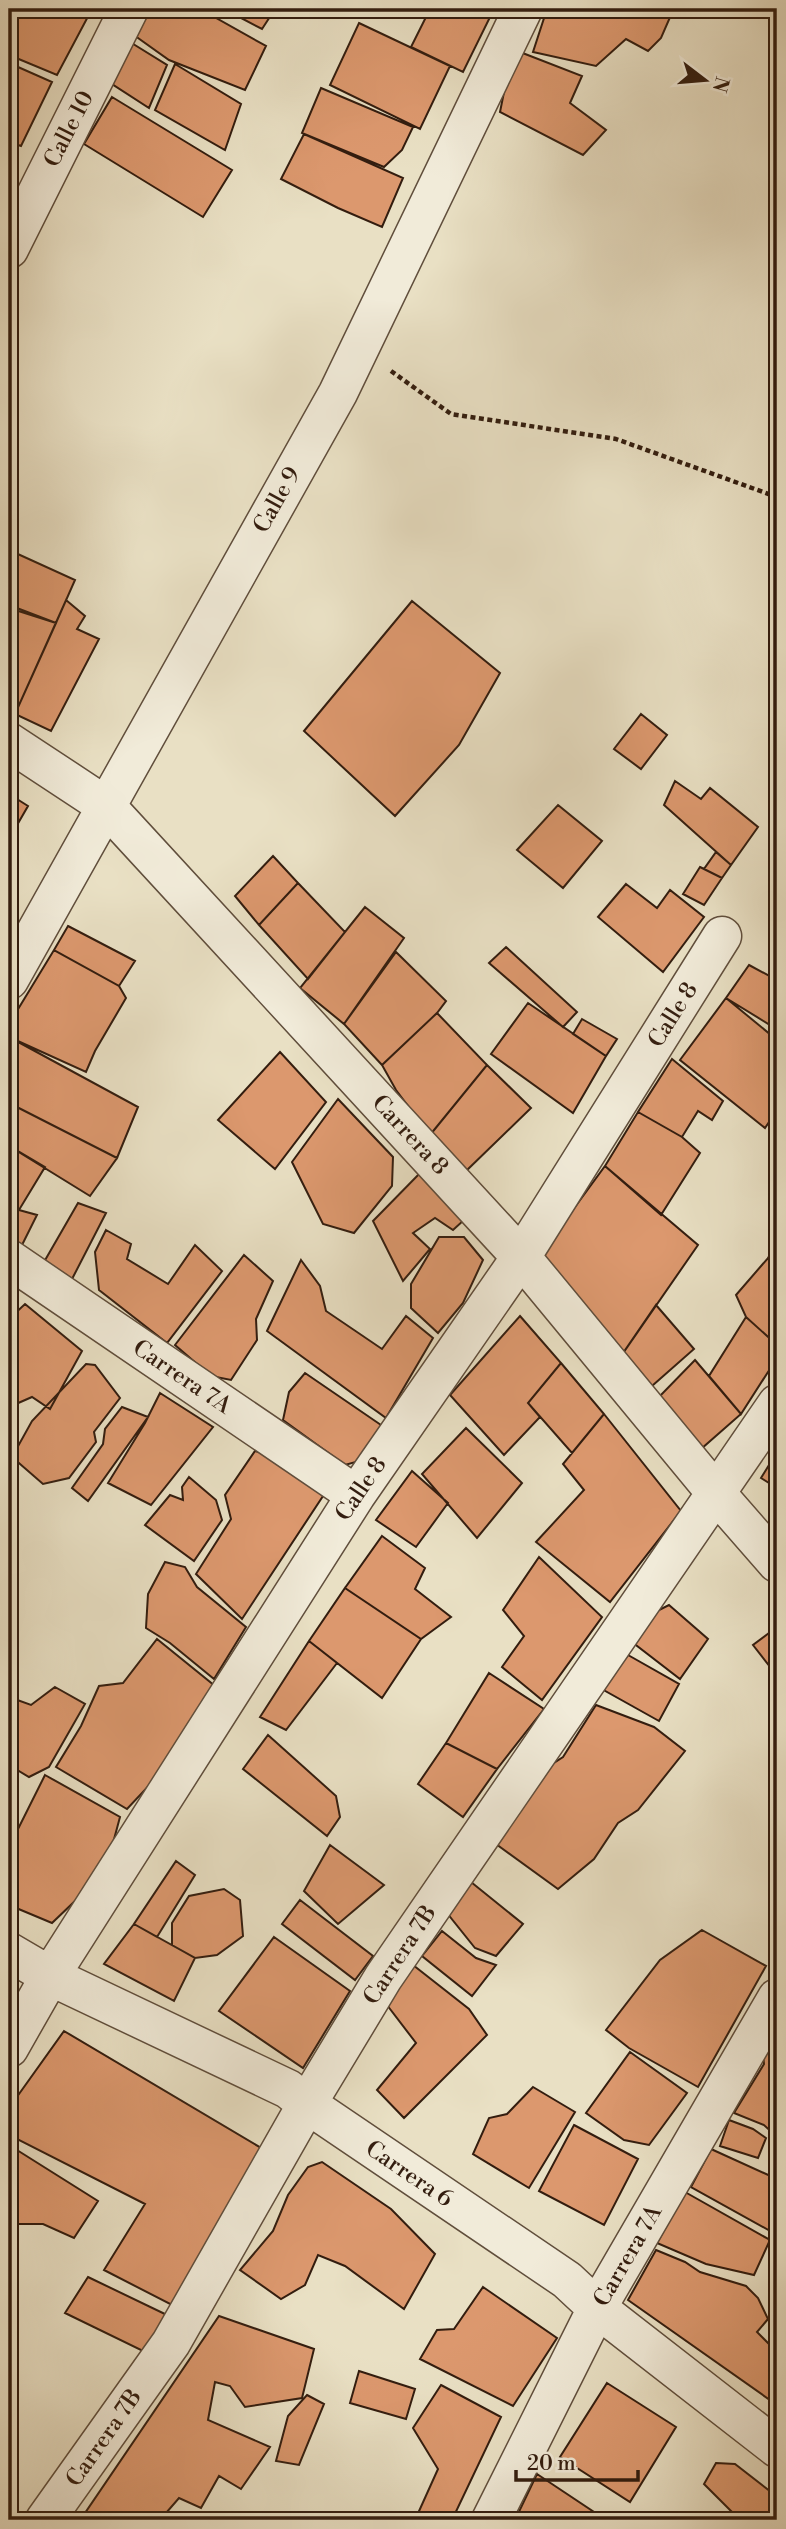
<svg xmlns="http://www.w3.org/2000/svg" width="786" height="2529" viewBox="0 0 786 2529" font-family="'Libre Bodoni',serif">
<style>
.building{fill:#dc986e;stroke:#331d0f;stroke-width:2}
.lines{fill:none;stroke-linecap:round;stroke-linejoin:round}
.minor-casing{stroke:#604e3c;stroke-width:41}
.path{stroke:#331d0f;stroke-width:4.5;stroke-dasharray:5 3.5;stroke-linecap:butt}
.minor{stroke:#f1ebd9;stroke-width:38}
.labels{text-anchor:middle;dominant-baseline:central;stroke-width:5;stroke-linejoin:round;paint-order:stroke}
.street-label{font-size:23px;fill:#331d0f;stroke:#f1ebd9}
</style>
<rect width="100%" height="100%" fill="#e9e0c4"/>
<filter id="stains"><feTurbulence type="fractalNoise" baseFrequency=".00286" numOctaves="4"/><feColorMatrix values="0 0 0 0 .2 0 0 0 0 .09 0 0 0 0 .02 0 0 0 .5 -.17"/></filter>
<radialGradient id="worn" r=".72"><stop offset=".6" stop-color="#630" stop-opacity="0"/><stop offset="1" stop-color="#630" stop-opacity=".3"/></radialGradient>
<path class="building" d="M 9,9 L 92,9 L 57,75 L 9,55 Z
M 143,9 L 200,9 L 266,46 L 245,90 L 169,60 L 131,33 Z
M 224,9 L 275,9 L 262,29 Z
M 430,9 L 494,9 L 463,72 L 411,47 Z
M 547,9 L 664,9 L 671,15 L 661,38 L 648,51 L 626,39 L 596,66 L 533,52 Z
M 359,23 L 450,66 L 420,129 L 330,85 Z
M 130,42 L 167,65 L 149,108 L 112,84 Z
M 520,52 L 582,76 L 570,103 L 606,130 L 583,155 L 500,112 L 506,82 Z
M 9,63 L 52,82 L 21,146 L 9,142 Z
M 175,64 L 241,104 L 225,150 L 155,110 Z
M 321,88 L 413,127 L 402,150 L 384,167 L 302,133 Z
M 112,97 L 232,170 L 203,217 L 84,144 Z
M 304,134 L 403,178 L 382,227 L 338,208 L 281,179 Z
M 9,550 L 75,580 L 56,623 L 9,605 Z
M 66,600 L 85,616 L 77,629 L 99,639 L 51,731 L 15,714 Z
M 412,601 L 500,673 L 459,745 L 395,816 L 304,731 Z
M 9,608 L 56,623 L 15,714 L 9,710 Z
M 641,714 L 667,735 L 641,769 L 614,749 Z
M 675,781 L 701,799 L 710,788 L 758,827 L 731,865 L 664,805 Z
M 9,794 L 28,806 L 9,839 Z
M 558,805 L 602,841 L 563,888 L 517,850 Z
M 716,852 L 731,865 L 722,878 L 704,869 Z
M 273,856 L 298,883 L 259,925 L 235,896 Z
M 700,867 L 722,878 L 704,905 L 683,894 Z
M 298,883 L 345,932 L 308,979 L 259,925 Z
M 626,884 L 657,908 L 670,890 L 704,917 L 663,972 L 598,917 Z
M 365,907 L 404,938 L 344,1024 L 300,988 Z
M 68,926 L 135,961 L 119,986 L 54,950 Z
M 506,947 L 577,1012 L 563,1027 L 489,963 Z
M 54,950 L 119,986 L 126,998 L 95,1051 L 86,1072 L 9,1037 L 9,1024 Z
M 396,952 L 446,1001 L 437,1013 L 382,1065 L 344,1024 Z
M 749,965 L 777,980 L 777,1012 L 770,1025 L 726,998 Z
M 726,998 L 777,1040 L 777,1110 L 765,1128 L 680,1060 Z
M 528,1003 L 606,1056 L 573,1113 L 491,1054 Z
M 437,1013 L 487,1065 L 430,1135 L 396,1090 L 382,1065 Z
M 582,1019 L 617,1039 L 606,1056 L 573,1034 Z
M 9,1037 L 138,1107 L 117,1158 L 9,1103 Z
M 280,1052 L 326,1102 L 275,1169 L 218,1120 Z
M 672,1059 L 723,1101 L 712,1120 L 698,1111 L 682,1137 L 638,1112 Z
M 487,1065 L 531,1108 L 465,1172 L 430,1135 Z
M 338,1099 L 393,1157 L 392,1186 L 354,1233 L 323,1224 L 292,1162 Z
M 9,1103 L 117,1158 L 90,1196 L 9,1146 Z
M 638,1112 L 682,1137 L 700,1153 L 661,1215 L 605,1166 Z
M 9,1146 L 18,1151 L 9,1164 Z
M 18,1151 L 45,1167 L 19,1210 L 9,1204 L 9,1164 Z
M 605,1166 L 698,1245 L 619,1359 L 542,1252 Z
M 422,1171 L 464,1220 L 453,1230 L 435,1218 L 413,1233 L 430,1249 L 403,1281 L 373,1221 Z
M 78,1203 L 106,1213 L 71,1281 L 44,1262 Z
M 9,1204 L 19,1210 L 37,1215 L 21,1247 L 9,1240 Z
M 106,1230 L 131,1244 L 127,1259 L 168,1284 L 195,1245 L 222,1271 L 167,1343 L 99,1290 L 95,1252 Z
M 439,1237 L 464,1237 L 483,1260 L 463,1303 L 438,1333 L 411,1308 L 411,1284 Z
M 777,1243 L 777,1265 L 768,1258 Z
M 244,1255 L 273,1281 L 256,1319 L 257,1340 L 231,1380 L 211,1376 L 175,1345 Z
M 768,1258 L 777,1265 L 777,1345 L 746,1317 L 736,1295 Z
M 301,1260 L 320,1286 L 326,1311 L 382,1349 L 406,1316 L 433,1338 L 386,1418 L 267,1331 Z
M 9,1287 L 18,1291 L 9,1305 Z
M 25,1304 L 82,1351 L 50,1409 L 32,1397 L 16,1404 L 9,1398 L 9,1319 Z
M 656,1305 L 694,1349 L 644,1393 L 619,1359 Z
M 520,1316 L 561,1363 L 528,1403 L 540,1417 L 504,1455 L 450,1395 Z
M 746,1317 L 777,1345 L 777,1358 L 741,1414 L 709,1376 Z
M 695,1360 L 741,1414 L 701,1449 L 657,1399 Z
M 561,1363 L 604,1414 L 572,1453 L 528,1403 Z
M 86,1364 L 95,1365 L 120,1398 L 94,1432 L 96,1442 L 69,1478 L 43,1484 L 12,1457 L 32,1421 Z
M 305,1373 L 381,1425 L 363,1460 L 345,1465 L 283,1420 L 289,1392 Z
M 160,1393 L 213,1427 L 151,1505 L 108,1483 L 145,1423 Z
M 122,1407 L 148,1417 L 88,1501 L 72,1488 L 103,1444 L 105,1429 Z
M 604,1414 L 681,1511 L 610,1602 L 536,1542 L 584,1490 L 563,1464 Z
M 466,1428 L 522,1483 L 477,1538 L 422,1474 Z
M 255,1451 L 267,1454 L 325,1493 L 242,1619 L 196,1574 L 231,1519 L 225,1495 Z
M 777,1452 L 777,1488 L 761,1478 Z
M 412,1471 L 448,1503 L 416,1547 L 376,1520 Z
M 189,1477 L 216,1500 L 222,1520 L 194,1561 L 145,1525 L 170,1495 L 183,1500 L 182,1487 Z
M 777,1513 L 777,1530 L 771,1523 Z
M 382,1536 L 425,1568 L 415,1589 L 451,1617 L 421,1639 L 345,1588 Z
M 539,1557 L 602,1617 L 542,1700 L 502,1667 L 524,1636 L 503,1610 Z
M 165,1562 L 185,1567 L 197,1587 L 246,1627 L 214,1679 L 170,1643 L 146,1628 L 148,1594 Z
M 345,1588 L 421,1639 L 382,1698 L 309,1641 Z
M 669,1605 L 708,1639 L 680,1679 L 632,1642 L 651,1614 Z
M 777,1627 L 777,1690 L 773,1689 L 774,1672 L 753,1645 Z
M 157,1639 L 215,1686 L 157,1777 L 127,1809 L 56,1767 L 81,1726 L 99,1686 L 123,1683 Z
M 309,1641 L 337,1663 L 286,1730 L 260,1717 Z
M 628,1655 L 679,1684 L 659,1721 L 600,1688 Z
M 489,1673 L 544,1709 L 497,1769 L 446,1743 Z
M 55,1687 L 85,1704 L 49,1767 L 29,1777 L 9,1765 L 9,1697 L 31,1705 Z
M 596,1705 L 654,1727 L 685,1751 L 638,1810 L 618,1823 L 594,1859 L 558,1889 L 496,1844 L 543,1770 L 563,1757 Z
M 268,1735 L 336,1796 L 340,1817 L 327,1836 L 243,1769 Z
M 446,1743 L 497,1769 L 463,1817 L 418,1784 Z
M 45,1775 L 120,1817 L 113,1843 L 76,1900 L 52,1923 L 9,1905 L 9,1847 Z
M 330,1845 L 384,1885 L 338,1924 L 304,1891 Z
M 176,1861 L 195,1875 L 157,1937 L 134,1924 Z
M 471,1882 L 523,1924 L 496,1956 L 475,1948 L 447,1913 Z
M 224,1889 L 240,1900 L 243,1936 L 217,1955 L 195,1958 L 172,1945 L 172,1923 L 189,1896 Z
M 300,1900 L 373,1956 L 355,1980 L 282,1924 Z
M 134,1924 L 195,1958 L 174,2001 L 104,1964 Z
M 702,1930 L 766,1966 L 698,2087 L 629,2048 L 606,2030 L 660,1960 Z
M 442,1931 L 476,1958 L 496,1965 L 472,1996 L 422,1956 Z
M 274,1937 L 350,1991 L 303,2068 L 219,2011 Z
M 413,1965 L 469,2009 L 487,2035 L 404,2118 L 377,2090 L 416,2043 L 387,2005 Z
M 64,2031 L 273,2155 L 174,2306 L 104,2270 L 145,2204 L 9,2135 L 9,2108 Z
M 777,2033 L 777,2137 L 764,2125 L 734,2113 L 764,2064 L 762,2046 Z
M 630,2052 L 687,2093 L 649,2145 L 624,2140 L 586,2113 Z
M 533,2087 L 575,2112 L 529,2188 L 473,2154 L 489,2118 L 507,2114 Z
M 729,2120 L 753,2129 L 766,2138 L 758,2158 L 720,2146 Z
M 574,2125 L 638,2159 L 604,2225 L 539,2191 Z
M 9,2145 L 98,2201 L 74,2238 L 43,2224 L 18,2224 L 14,2234 L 9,2232 Z
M 711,2149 L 777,2179 L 777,2211 L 772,2232 L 691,2187 Z
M 322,2162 L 391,2209 L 435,2254 L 404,2309 L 345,2266 L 318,2255 L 305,2285 L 281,2299 L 240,2270 L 273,2231 L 288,2195 L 308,2167 Z
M 685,2192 L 770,2240 L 754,2275 L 706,2264 L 657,2243 Z
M 656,2250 L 685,2262 L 700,2272 L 746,2286 L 758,2298 L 768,2319 L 757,2332 L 777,2352 L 777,2405 L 628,2300 Z
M 88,2277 L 167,2315 L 145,2352 L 65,2313 Z
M 483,2287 L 557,2338 L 513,2406 L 420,2359 L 437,2330 L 454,2329 Z
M 219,2316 L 314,2349 L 302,2398 L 245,2407 L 230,2386 L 215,2382 L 208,2420 L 270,2447 L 241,2489 L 219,2476 L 201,2508 L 179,2498 L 160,2520 L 90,2520 L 83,2516 Z
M 359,2371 L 415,2389 L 406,2419 L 350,2403 Z
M 607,2383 L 676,2427 L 630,2502 L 560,2457 Z
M 441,2385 L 501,2417 L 452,2520 L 415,2520 L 438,2469 L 413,2428 Z
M 307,2395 L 324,2404 L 299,2465 L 276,2461 L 288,2416 Z
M 716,2463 L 735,2464 L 771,2492 L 777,2499 L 777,2520 L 740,2520 L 704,2484 Z
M 537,2474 L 597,2514 L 596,2520 L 515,2520 Z"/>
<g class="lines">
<defs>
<path id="minor" d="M 9,249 L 129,9
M 9,742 L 106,806 L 521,1257 L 715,1492 L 777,1563
M 9,980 L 338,393 L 523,9
M 9,1259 L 356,1495
M 9,1952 L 50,1976 L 288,2089 L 307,2104 L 567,2280 L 597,2308 L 777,2448
M 9,2048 L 50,1976 L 356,1495 L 521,1257 L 722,936
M 45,2520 L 171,2343 L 307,2104 L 383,1978 L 777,1404
M 491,2520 L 597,2308 L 777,1998"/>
</defs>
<use href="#minor" class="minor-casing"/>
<path class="path" d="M 391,371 L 451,414 L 616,439 L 777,497"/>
<use href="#minor" class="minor"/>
</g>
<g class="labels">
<g class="street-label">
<text transform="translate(69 129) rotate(-63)">Calle 10</text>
<text transform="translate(277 500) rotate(-61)">Calle 9</text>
<text transform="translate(673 1015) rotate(-58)">Calle 8</text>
<text transform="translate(410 1135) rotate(47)">Carrera 8</text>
<text transform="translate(182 1377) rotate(34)">Carrera 7A</text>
<text transform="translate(361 1489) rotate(-56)">Calle 8</text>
<text transform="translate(400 1955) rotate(-57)">Carrera 7B</text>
<text transform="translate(409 2174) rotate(34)">Carrera 6</text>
<text transform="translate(628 2256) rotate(-60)">Carrera 7A</text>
<text transform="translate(104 2438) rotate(-55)">Carrera 7B</text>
</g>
</g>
<rect width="786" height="2529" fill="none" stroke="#e9e0c4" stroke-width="35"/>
<rect x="10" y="10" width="765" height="2508" fill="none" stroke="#331d0f" stroke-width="3.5"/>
<rect x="18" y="18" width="751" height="2494" fill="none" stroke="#331d0f" stroke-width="2"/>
<g transform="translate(705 80) rotate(106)" stroke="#f1ebd9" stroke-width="5" paint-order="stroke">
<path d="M0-5L12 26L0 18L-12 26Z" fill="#331d0f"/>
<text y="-10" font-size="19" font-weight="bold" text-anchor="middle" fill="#331d0f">N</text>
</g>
<path d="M516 2470v10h122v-10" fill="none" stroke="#331d0f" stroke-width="3.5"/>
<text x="527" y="2470" font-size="21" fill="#331d0f" stroke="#f1ebd9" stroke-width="5" paint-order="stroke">20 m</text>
<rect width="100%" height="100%" filter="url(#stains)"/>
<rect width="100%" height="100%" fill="url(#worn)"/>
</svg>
